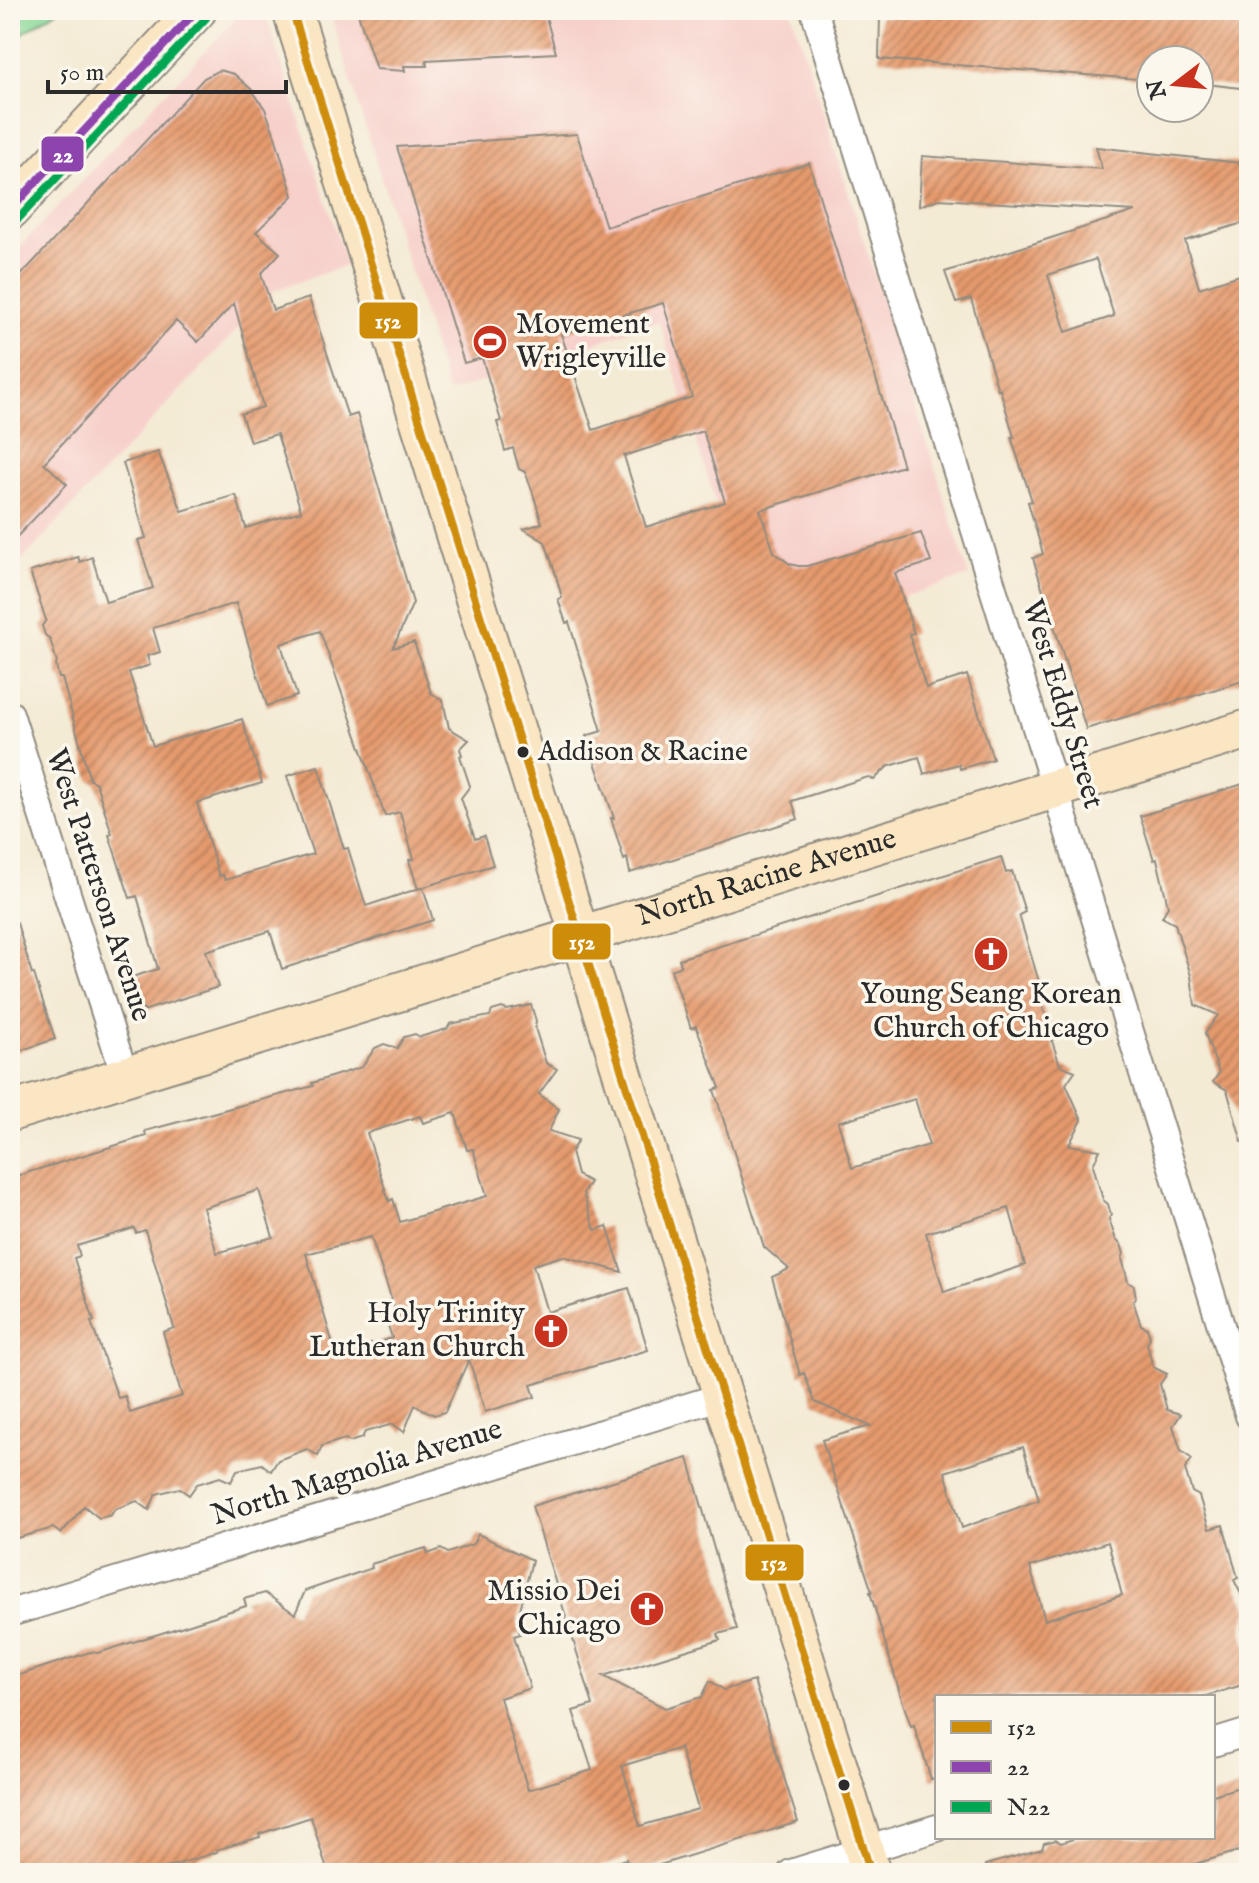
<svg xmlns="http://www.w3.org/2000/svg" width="1259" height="1883" viewBox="0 0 1259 1883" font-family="'IM FELL English',serif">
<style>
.built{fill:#f7d0cb}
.grass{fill:#8bda9a;stroke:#5b8262;stroke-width:2}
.building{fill:url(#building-hatch);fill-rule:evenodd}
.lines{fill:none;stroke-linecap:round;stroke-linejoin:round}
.street-casing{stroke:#908b80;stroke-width:30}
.secondary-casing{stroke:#908b80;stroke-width:42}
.street{stroke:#fff;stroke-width:26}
.secondary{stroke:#fbe6c3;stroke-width:38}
.bus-1-casing{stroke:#fbf7ec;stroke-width:14}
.bus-2-casing{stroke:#fbf7ec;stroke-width:14}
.bus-3-casing{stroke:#fbf7ec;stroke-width:14}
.bus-1{stroke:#ce8d09;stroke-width:8}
.bus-2{stroke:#8e44ad;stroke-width:8}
.bus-3{stroke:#00a651;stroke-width:8}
.bus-dot{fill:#2b2b2b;stroke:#fbf7ec;stroke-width:3}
.labels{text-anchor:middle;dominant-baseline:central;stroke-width:7;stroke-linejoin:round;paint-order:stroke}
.bus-label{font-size:28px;fill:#2b2b2b;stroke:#fbf7ec;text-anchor:start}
.poi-label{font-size:30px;fill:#2b2b2b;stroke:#fbf7ec;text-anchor:end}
.street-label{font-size:30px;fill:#2b2b2b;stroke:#fbf7ec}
.line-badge{stroke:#fbf7ec;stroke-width:3}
.badge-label{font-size:22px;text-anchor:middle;font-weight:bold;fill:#fff}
</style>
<defs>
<pattern id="building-hatch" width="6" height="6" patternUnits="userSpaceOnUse" patternTransform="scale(2)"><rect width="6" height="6" fill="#e59a6d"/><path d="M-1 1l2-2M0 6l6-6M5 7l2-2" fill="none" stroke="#ba7e5a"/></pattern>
</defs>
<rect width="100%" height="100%" fill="#fbf7ec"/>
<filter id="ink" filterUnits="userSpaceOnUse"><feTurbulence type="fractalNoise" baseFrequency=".0125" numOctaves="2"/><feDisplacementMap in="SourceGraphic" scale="16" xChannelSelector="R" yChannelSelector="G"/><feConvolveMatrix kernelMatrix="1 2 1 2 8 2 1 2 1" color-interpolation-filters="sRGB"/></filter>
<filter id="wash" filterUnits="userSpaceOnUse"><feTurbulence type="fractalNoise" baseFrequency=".006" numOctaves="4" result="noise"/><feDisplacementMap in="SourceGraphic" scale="32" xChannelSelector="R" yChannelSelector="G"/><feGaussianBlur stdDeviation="1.8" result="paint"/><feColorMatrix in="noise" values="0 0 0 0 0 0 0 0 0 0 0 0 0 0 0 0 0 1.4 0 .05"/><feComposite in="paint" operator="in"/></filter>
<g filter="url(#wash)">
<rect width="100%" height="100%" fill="#f4ebd5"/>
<path class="built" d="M 244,10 L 264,10 L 347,265 L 273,291 L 10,573 L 10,257 Z
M 329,10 L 791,10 L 969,576 L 759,642 L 659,321 L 448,393 Z"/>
<path class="grass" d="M 10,10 L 58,10 L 10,42 Z"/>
<g id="blocks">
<path class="building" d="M 357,10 L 544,10 L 556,53 L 426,60 L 427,66 L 404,66 L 405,71 L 376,69 Z
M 916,10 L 1249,10 L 1249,89 L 1199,83 L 1199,60 L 1151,60 L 1151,80 L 879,59 L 880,16 L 919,18 Z
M 219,70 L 234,74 L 252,90 L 265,109 L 274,133 L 293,196 L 256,232 L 280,253 L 261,274 L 273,310 L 309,298 L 348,417 L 357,414 L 413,603 L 393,648 L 414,642 L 431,693 L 443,700 L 449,728 L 469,740 L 460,749 L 462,755 L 460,756 L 470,786 L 461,798 L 475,839 L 484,836 L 493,865 L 418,889 L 409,860 L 414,859 L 400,812 L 385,816 L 320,631 L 281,644 L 297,696 L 267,706 L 236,603 L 153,628 L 160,652 L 147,656 L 150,665 L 129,672 L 153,746 L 242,719 L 262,783 L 197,803 L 219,876 L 223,875 L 225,880 L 313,854 L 287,776 L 318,766 L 344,849 L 348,848 L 366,906 L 423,887 L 433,920 L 282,969 L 270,931 L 206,951 L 218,987 L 143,1011 L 132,977 L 158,969 L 137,896 L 130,898 L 109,835 L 112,834 L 96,783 L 90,780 L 62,678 L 59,678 L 56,665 L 57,662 L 50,639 L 45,635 L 42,626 L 46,620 L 30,572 L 78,557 L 80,562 L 92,557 L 106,602 L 153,588 L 138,540 L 146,538 L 123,463 L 158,452 L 182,511 L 236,495 L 246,528 L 301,511 L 277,434 L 250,442 L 241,414 L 263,407 L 234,303 L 198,342 L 176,321 L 44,463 L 67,484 L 10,544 L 10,287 L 204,78 Z
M 577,134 L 606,227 L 809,163 L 903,466 L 760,510 L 774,552 L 790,564 L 798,566 L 807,566 L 921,533 L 931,562 L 895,573 L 914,633 L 909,634 L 926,688 L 967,675 L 993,759 L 960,769 L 959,764 L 924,774 L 919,757 L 887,767 L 874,780 L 868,777 L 792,801 L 798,819 L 630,873 L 627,858 L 624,860 L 611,818 L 614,818 L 586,736 L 602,731 L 569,622 L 566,623 L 558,599 L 562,598 L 555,572 L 545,542 L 524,529 L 542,523 L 532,490 L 525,472 L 519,469 L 513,448 L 505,451 L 497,422 L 501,421 L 482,358 L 464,363 L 397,147 ZM 663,303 L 692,397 L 593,430 L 561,334 ZM 703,431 L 725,502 L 646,527 L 624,456 Z
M 1096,147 L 1249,164 L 1249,221 L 1185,241 L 1199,288 L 1249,272 L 1249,428 L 1241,431 L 1249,457 L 1249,679 L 1086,729 L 1033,558 L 1043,554 L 1028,502 L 1032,501 L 1011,437 L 1014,437 L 1000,389 L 998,390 L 971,299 L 956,303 L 945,272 L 1135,211 L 939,199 L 919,206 L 922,156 L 1102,169 ZM 1096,259 L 1114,316 L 1066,332 L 1048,275 Z
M 1249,782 L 1249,1141 L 1242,1142 L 1227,1090 L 1213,1082 L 1219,1073 L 1205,1033 L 1218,1015 L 1195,1005 L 1191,976 L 1175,924 L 1162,917 L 1168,906 L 1157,859 L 1154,860 L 1140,816 Z
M 1001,857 L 1006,873 L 1012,871 L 1025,912 L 1019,915 L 1043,995 L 1040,1000 L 1049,1024 L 1064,1028 L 1052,1041 L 1060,1065 L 1075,1071 L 1066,1084 L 1082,1120 L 1069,1145 L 1100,1150 L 1093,1165 L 1103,1200 L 1108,1204 L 1111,1215 L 1109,1219 L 1116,1240 L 1121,1244 L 1124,1254 L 1122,1258 L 1128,1282 L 1134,1286 L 1136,1298 L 1133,1301 L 1141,1325 L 1147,1328 L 1150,1338 L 1147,1344 L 1153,1367 L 1167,1374 L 1160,1384 L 1167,1410 L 1181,1414 L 1173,1426 L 1181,1451 L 1192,1459 L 1185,1469 L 1192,1492 L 1199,1496 L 1209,1529 L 1223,1525 L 1238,1578 L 1234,1580 L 1249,1610 L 1242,1628 L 1249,1652 L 1249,1683 L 1203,1697 L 937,1697 L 937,1778 L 931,1779 L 914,1725 L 911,1726 L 901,1697 L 870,1592 L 872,1592 L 822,1440 L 870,1426 L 815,1402 L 804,1373 L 800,1375 L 772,1277 L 789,1269 L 764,1247 L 714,1090 L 720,1088 L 696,1026 L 691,1028 L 671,970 L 681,966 L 679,959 ZM 915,1099 L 929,1145 L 852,1168 L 838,1122 ZM 1009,1208 L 1025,1265 L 944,1292 L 926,1233 ZM 1023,1447 L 1039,1500 L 962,1528 L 945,1472 ZM 1108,1542 L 1122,1595 L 1045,1620 L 1030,1567 Z
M 17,923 L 32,974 L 34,974 L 55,1039 L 10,1054 L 10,924 Z
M 531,1005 L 536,1021 L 535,1028 L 546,1063 L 557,1069 L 539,1094 L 559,1109 L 549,1131 L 578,1140 L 571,1152 L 577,1175 L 590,1182 L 583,1193 L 595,1230 L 607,1226 L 622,1272 L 563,1256 L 533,1265 L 547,1312 L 629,1288 L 648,1350 L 531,1385 L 535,1397 L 485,1412 L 469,1359 L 445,1412 L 434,1415 L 415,1405 L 404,1432 L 393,1424 L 365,1432 L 362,1438 L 350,1442 L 345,1439 L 322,1446 L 318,1456 L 307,1449 L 278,1460 L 271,1471 L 262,1464 L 237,1470 L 231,1482 L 220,1477 L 197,1484 L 189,1495 L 179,1488 L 156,1494 L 149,1510 L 137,1501 L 115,1509 L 111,1515 L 99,1518 L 84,1506 L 61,1534 L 53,1528 L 10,1540 L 10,1178 L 146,1136 L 145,1131 L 313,1086 L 312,1083 L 362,1067 L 375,1048 L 384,1044 L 397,1048 L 404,1037 L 415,1034 L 420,1037 L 447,1029 L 450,1024 L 490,1016 L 492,1011 L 502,1008 L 507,1010 ZM 455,1113 L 467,1150 L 473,1149 L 487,1196 L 400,1222 L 393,1199 L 389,1201 L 367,1133 L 420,1116 L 423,1123 ZM 259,1190 L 273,1237 L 217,1253 L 203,1208 ZM 134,1228 L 136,1233 L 145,1230 L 174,1328 L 163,1332 L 182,1396 L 130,1413 L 125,1396 L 118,1398 L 91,1322 L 94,1321 L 74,1258 L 80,1256 L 77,1246 ZM 371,1237 L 397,1316 L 386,1319 L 392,1338 L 341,1353 L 340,1349 L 335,1351 L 306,1254 Z
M 688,1458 L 737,1629 L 718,1634 L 720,1640 L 603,1676 L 665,1708 L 702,1697 L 710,1681 L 724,1690 L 754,1681 L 798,1822 L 634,1873 L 631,1873 L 626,1859 L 579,1873 L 328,1873 L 311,1817 L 259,1834 L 260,1837 L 216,1850 L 217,1852 L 149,1873 L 10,1873 L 10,1678 L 90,1652 L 98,1653 L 165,1632 L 246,1606 L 244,1599 L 265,1593 L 295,1614 L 305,1591 L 372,1568 L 371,1564 L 426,1548 L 428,1554 L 441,1549 L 448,1553 L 473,1544 L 478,1534 L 532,1560 L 517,1622 L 520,1634 L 514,1636 L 530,1688 L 500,1698 L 528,1790 L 592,1770 L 573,1711 L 593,1705 L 532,1506 ZM 680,1748 L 698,1809 L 640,1826 L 622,1766 Z
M 1249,1784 L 1249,1848 L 1185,1867 L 1187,1873 L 986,1873 L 985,1865 L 1042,1849 L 1044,1843 L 1056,1840 L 1061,1843 L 1079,1837 L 1213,1837 L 1213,1795 Z"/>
</g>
</g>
<g filter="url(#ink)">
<use href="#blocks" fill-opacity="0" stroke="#908b80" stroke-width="2"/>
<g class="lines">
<defs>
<path id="street" d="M 814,10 L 1249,1416
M 10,714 L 125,1076
M 10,1613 L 723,1396
M 1213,1743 L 1249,1732
M 791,1873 L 937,1828"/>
<g id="secondary">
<path d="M 292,10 L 871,1873"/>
<path d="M 10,210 L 197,10"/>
<path id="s1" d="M 10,1112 L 1249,729"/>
</g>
</defs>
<use href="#street" class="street-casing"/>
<use href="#secondary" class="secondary-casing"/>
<use href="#street" class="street"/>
<use href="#secondary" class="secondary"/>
<defs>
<path id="bus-1" d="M 292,10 L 871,1873"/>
<path id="bus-2" d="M 10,210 L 197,10"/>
<path id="bus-3" d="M 19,218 L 206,18"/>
</defs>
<use href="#bus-1" class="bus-1-casing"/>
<use href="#bus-2" class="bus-2-casing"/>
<use href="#bus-3" class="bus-3-casing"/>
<use href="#bus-1" class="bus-1"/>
<use href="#bus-2" class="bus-2"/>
<use href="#bus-3" class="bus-3"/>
</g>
</g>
<defs>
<symbol id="stadium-disc" viewBox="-11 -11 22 22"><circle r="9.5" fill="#c8321e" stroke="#fbf7ec"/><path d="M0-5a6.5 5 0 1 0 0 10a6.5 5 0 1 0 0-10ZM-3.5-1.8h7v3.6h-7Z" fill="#fff"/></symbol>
<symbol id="church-disc" viewBox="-11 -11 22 22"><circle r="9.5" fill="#c8321e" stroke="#fbf7ec"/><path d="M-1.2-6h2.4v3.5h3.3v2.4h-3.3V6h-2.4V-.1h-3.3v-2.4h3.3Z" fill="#fff"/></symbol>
</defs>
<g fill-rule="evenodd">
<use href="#stadium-disc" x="470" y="322" width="40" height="40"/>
<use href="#church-disc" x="971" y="934" width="40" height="40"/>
<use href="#church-disc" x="531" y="1311" width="40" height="40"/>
<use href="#church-disc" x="627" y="1589" width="40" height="40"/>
</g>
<g class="bus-dot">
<circle cx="523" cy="752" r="7"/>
<circle cx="844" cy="1785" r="7"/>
</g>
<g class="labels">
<g class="bus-label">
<text x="538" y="752">Addison &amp; Racine</text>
</g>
<g class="poi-label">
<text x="516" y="325" text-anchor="start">Movement<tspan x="516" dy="34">Wrigleyville</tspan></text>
<text x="991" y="995" text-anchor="middle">Young Seang Korean<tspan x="991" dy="34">Church of Chicago</tspan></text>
<text x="525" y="1314">Holy Trinity<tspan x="525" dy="34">Lutheran Church</tspan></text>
<text x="621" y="1592">Missio Dei<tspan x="621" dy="34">Chicago</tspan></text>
</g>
<g class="street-label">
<text transform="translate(1062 704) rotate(73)">West Eddy Street</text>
<text stroke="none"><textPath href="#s1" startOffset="792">North Racine Avenue</textPath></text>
<text transform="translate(98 885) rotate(72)">West Patterson Avenue</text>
<text transform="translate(357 1473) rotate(-17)">North Magnolia Avenue</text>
</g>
</g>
<g class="line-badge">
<rect x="40" y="135" width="45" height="38" rx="8" fill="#8e44ad"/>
<rect x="358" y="301" width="61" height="39" rx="8" fill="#ce8d09"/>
<rect x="551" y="922" width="61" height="39" rx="8" fill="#ce8d09"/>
<rect x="744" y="1543" width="61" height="39" rx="8" fill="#ce8d09"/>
</g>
<g class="badge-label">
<text x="63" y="162">22</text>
<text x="388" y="328">152</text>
<text x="582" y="949">152</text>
<text x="774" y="1570">152</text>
</g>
<rect width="1259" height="1883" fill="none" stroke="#fbf7ec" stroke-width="40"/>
<rect x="935" y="1695" width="280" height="144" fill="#fbf7ec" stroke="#a8a59f" stroke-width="2"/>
<rect x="951" y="1721" width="40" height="12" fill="#ce8d09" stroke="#a8a59f" stroke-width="2"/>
<text x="1007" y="1735" font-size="24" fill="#2b2b2b">152</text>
<rect x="951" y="1761" width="40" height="12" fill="#8e44ad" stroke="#a8a59f" stroke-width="2"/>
<text x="1007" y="1775" font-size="24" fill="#2b2b2b">22</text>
<rect x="951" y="1801" width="40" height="12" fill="#00a651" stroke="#a8a59f" stroke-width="2"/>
<text x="1007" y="1815" font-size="24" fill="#2b2b2b">N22</text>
<g transform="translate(1175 84) rotate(254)"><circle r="38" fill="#fbf7ec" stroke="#a8a59f" stroke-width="2"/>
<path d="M0-6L14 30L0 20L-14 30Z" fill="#c8321e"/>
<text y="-12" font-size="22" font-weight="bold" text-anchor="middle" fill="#2b2b2b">N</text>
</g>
<path d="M48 80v12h238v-12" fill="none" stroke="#2b2b2b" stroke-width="4"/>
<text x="60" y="80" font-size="24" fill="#2b2b2b" stroke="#fbf7ec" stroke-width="6" paint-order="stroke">50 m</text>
</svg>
